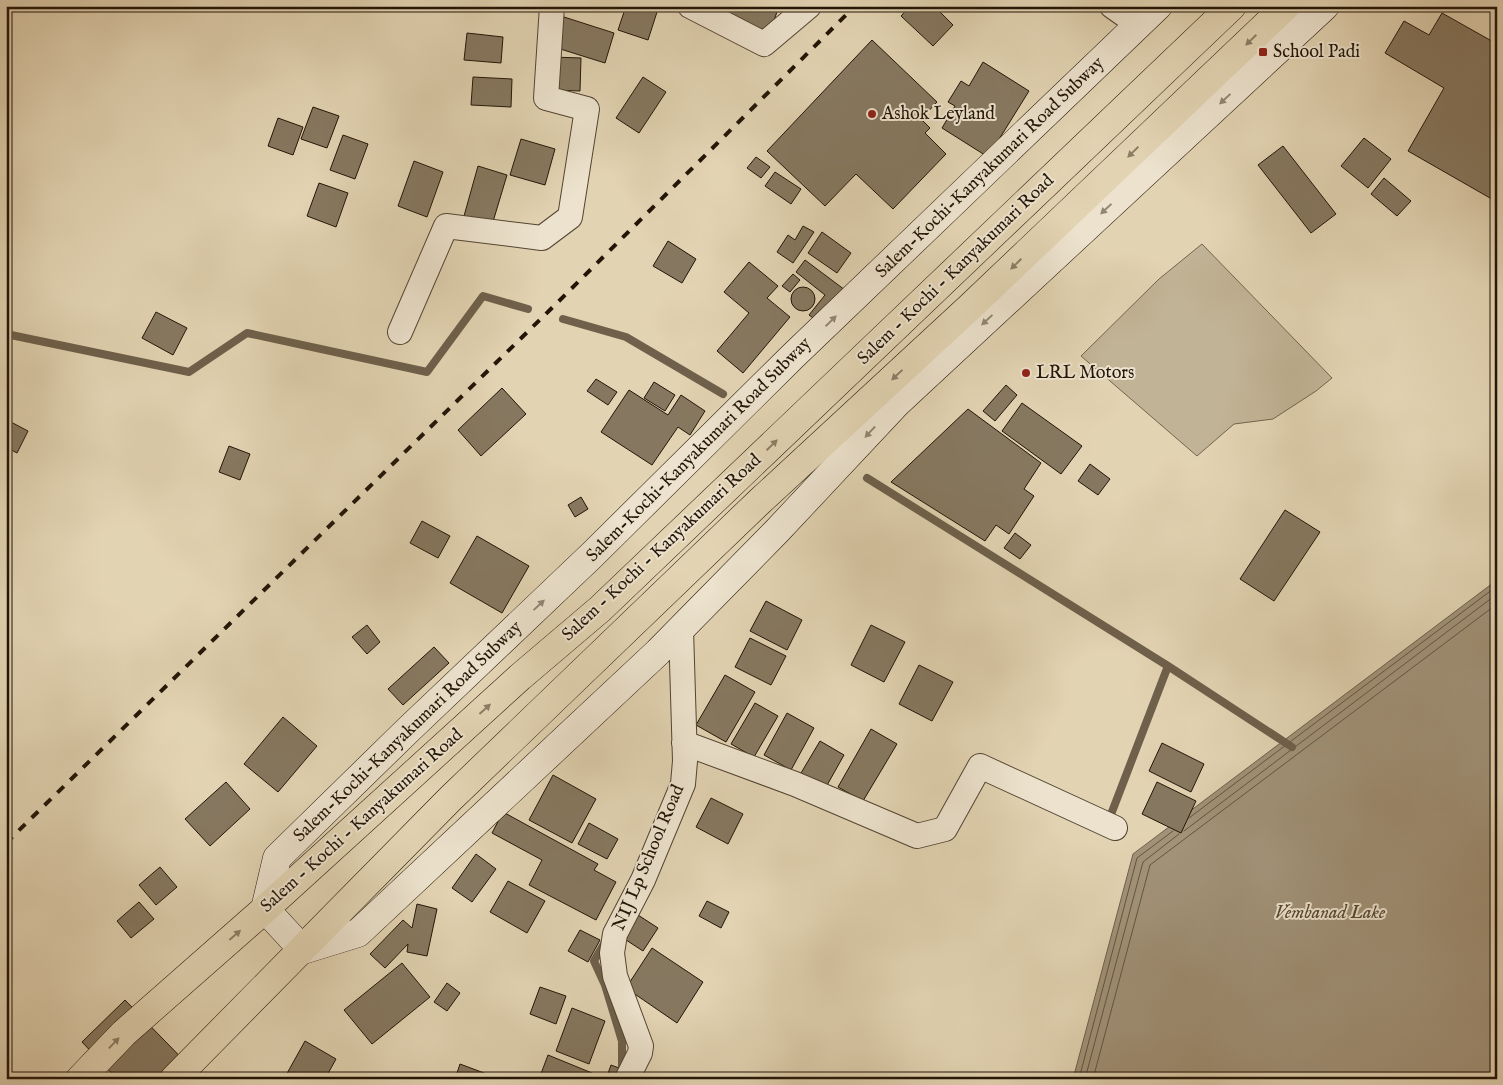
<svg xmlns="http://www.w3.org/2000/svg" width="1503" height="1085" viewBox="0 0 1503 1085" font-family="'IM FELL English',serif">
<style>
.green{fill:#c1b395;stroke:#72644e}
.water{fill:#a19278;stroke:#6e604b}
.lines{fill:none;stroke-linecap:round;stroke-linejoin:round}
.shore{stroke:#625440;stroke-width:1}
.stream{stroke:#6e604b;stroke-width:8}
.building{fill:#867860;stroke:#221507}
.street-casing{stroke:#524432;stroke-width:26}
.secondary-casing{stroke:#221507;stroke-width:29}
.highway-casing{stroke:#221507;stroke-width:29}
.street{stroke:#ece2cd;stroke-width:24}
.secondary{stroke:#ece2cd;stroke-width:28}
.highway{stroke:#e2d3b2;stroke-width:28}
.rail{stroke:#221507;stroke-width:4;stroke-dasharray:9 9;stroke-linecap:butt}
.oneway{fill:#8c7e65}
.oneway2{fill:#918674}
.poi-dot{fill:#8f2418;stroke:#ece2cd;stroke-width:2}
.labels{text-anchor:middle;dominant-baseline:central;stroke-width:4;stroke-linejoin:round;paint-order:stroke}
.poi-label{font-size:18px;fill:#221507;stroke:#ece2cd;text-anchor:start}
.street-label{font-size:18px;fill:#221507;stroke:#ece2cd}
.water-label{font-size:19px;font-style:italic;fill:#554734;stroke:#ece2cd}
</style>
<rect width="100%" height="100%" fill="#e2d3b2"/>
<filter id="stains"><feTurbulence type="fractalNoise" baseFrequency=".004" numOctaves="4"/><feColorMatrix values="0 0 0 0 .2 0 0 0 0 .09 0 0 0 0 .02 0 0 0 .5 -.17"/></filter>
<radialGradient id="worn" r=".72"><stop offset=".6" stop-color="#630" stop-opacity="0"/><stop offset="1" stop-color="#630" stop-opacity=".3"/></radialGradient>
<path class="green" d="M 1202,244 L 1332,378 L 1316,391 L 1273,419 L 1234,424 L 1197,456 L 1081,356 L 1159,279 Z"/>
<path class="water" d="M 1497,580 L 1497,1079 L 1073,1079 L 1133,854 Z"/>
<g class="lines">
<path class="shore" d="M 1189,818 L 1497,586
M 1184,831 L 1497,594
M 1079,1079 L 1137,858 L 1173,831
M 1085,1079 L 1143,862 L 1179,834
M 1093,1079 L 1150,865 L 1497,604"/>
<path class="stream" d="M 563,319 L 626,337 L 723,394
M 6,334 L 189,372 L 247,333 L 427,372 L 483,296 L 528,309
M 867,478 L 1168,666 L 1292,747
M 1106,815 L 1110,817 L 1168,666
M 605,942 L 594,961 L 605,985 L 622,1041 L 622,1073"/>
</g>
<path class="building" d="M 626,6 L 649,6 L 658,9 L 648,40 L 618,30 Z
M 718,6 L 779,6 L 770,32 L 715,14 Z
M 910,6 L 934,6 L 953,25 L 933,46 L 901,16 Z
M 1442,13 L 1497,44 L 1497,202 L 1408,151 L 1444,88 L 1385,53 L 1404,21 L 1429,35 Z
M 564,17 L 614,33 L 605,63 L 554,47 Z
M 467,33 L 503,37 L 501,63 L 464,60 Z
M 872,40 L 937,102 L 921,119 L 930,128 L 925,133 L 946,154 L 893,209 L 856,174 L 825,206 L 767,151 Z
M 552,57 L 581,58 L 580,91 L 551,90 Z
M 983,62 L 1029,91 L 988,157 L 942,128 L 955,106 L 948,102 L 961,81 L 969,86 Z
M 473,77 L 512,79 L 511,107 L 471,105 Z
M 643,77 L 666,92 L 639,133 L 616,118 Z
M 313,107 L 339,116 L 327,148 L 301,139 Z
M 278,118 L 303,127 L 293,155 L 268,146 Z
M 343,135 L 368,144 L 355,179 L 330,170 Z
M 1364,138 L 1391,159 L 1368,188 L 1341,166 Z
M 521,139 L 555,149 L 545,185 L 510,175 Z
M 1283,146 L 1336,214 L 1311,233 L 1258,165 Z
M 756,157 L 770,167 L 761,178 L 747,168 Z
M 414,161 L 443,172 L 427,217 L 398,206 Z
M 478,166 L 507,175 L 492,225 L 464,216 Z
M 775,172 L 801,189 L 791,204 L 765,186 Z
M 1384,178 L 1411,201 L 1397,216 L 1371,194 Z
M 319,183 L 348,193 L 336,227 L 307,216 Z
M 803,226 L 814,232 L 793,263 L 777,252 L 788,235 L 795,240 Z
M 822,232 L 851,253 L 837,273 L 808,253 Z
M 668,241 L 696,259 L 682,283 L 653,266 Z
M 805,260 L 845,290 L 820,323 L 809,315 L 825,295 L 796,272 Z
M 749,262 L 778,286 L 767,298 L 790,317 L 743,373 L 717,351 L 749,313 L 724,292 Z
M 793,274 L 800,280 L 790,292 L 782,286 Z
M791 299a12 12 0 1 1 24 0a12 12 0 1 1-24 0Z
M 156,312 L 187,328 L 173,355 L 142,338 Z
M 596,379 L 617,392 L 608,405 L 587,391 Z
M 654,382 L 675,395 L 665,411 L 644,398 Z
M 1006,385 L 1017,395 L 995,421 L 983,411 Z
M 502,388 L 526,414 L 481,456 L 458,430 Z
M 629,390 L 668,415 L 681,395 L 705,411 L 690,435 L 678,427 L 652,465 L 601,432 Z
M 1022,403 L 1082,446 L 1061,474 L 1002,431 Z
M 968,409 L 1041,463 L 1024,489 L 1034,496 L 1009,534 L 996,525 L 985,541 L 891,482 Z
M 9,421 L 28,431 L 17,453 L 6,447 L 6,426 Z
M 229,446 L 250,454 L 240,480 L 219,472 Z
M 1090,464 L 1110,479 L 1098,495 L 1078,481 Z
M 581,497 L 588,509 L 575,517 L 568,505 Z
M 1285,510 L 1320,532 L 1274,601 L 1240,579 Z
M 422,521 L 450,536 L 438,558 L 410,543 Z
M 1015,533 L 1031,545 L 1020,559 L 1004,548 Z
M 477,536 L 529,566 L 502,613 L 450,583 Z
M 766,601 L 802,620 L 787,650 L 750,631 Z
M 367,625 L 380,642 L 367,654 L 352,637 Z
M 871,625 L 905,642 L 884,682 L 851,665 Z
M 750,638 L 786,656 L 771,685 L 735,667 Z
M 434,647 L 449,663 L 403,705 L 388,689 Z
M 919,665 L 953,682 L 932,721 L 899,704 Z
M 725,675 L 755,692 L 726,742 L 696,725 Z
M 755,703 L 778,716 L 754,757 L 731,744 Z
M 787,713 L 814,728 L 791,770 L 764,755 Z
M 283,717 L 317,746 L 278,792 L 244,764 Z
M 871,729 L 897,744 L 863,801 L 838,787 Z
M 820,741 L 844,755 L 826,787 L 801,773 Z
M 1162,743 L 1204,764 L 1191,792 L 1149,771 Z
M 553,775 L 596,799 L 572,843 L 529,820 Z
M 226,782 L 250,809 L 210,846 L 185,819 Z
M 1157,782 L 1196,801 L 1181,833 L 1142,814 Z
M 711,798 L 743,814 L 728,844 L 696,827 Z
M 503,812 L 598,864 L 594,870 L 616,882 L 596,920 L 529,885 L 542,860 L 492,833 Z
M 589,823 L 618,839 L 607,859 L 578,844 Z
M 476,854 L 496,869 L 472,902 L 452,888 Z
M 160,867 L 177,887 L 156,905 L 139,885 Z
M 508,881 L 545,901 L 527,933 L 490,912 Z
M 707,901 L 729,912 L 721,928 L 699,916 Z
M 139,902 L 154,919 L 131,938 L 117,921 Z
M 417,904 L 437,909 L 427,956 L 407,952 L 408,944 L 385,968 L 370,954 L 403,920 L 412,928 Z
M 638,915 L 658,928 L 643,951 L 623,938 Z
M 580,930 L 600,940 L 588,962 L 568,951 Z
M 652,948 L 703,982 L 677,1023 L 626,988 Z
M 402,963 L 430,997 L 372,1044 L 344,1010 Z
M 447,983 L 460,993 L 447,1011 L 434,1002 Z
M 540,987 L 566,996 L 556,1024 L 530,1014 Z
M 125,1000 L 202,1079 L 117,1079 L 82,1042 Z
M 572,1008 L 605,1021 L 589,1064 L 556,1051 Z
M 305,1041 L 336,1059 L 325,1079 L 288,1079 L 285,1077 Z
M 548,1055 L 592,1073 L 590,1079 L 539,1079 Z
M 460,1064 L 492,1076 L 491,1079 L 455,1079 Z
M 611,1065 L 619,1068 L 615,1079 L 606,1079 Z"/>
<g class="lines">
<defs>
<path id="street" d="M 690,6 L 764,44 L 809,6
M 1112,6 L 1139,25
M 400,332 L 446,226 L 542,238 L 570,217 L 587,109 L 546,98 L 552,6
M 684,743 L 795,784 L 917,836 L 945,829 L 980,766 L 1115,828
M 627,1079 L 640,1053 L 641,1046 L 615,976 L 612,953 L 615,934 L 643,880 L 683,784 L 685,761 L 681,629"/>
<path id="secondary" d="M 1158,6 L 793,356 L 592,555 L 408,730 L 277,858 L 265,909 L 303,950 L 358,933 L 658,652 L 777,531 L 897,403 L 1325,6"/>
<path id="highway" d="M 80,1079 L 124,1033 L 265,909 L 520,677 L 600,609 L 1232,6
M 174,1079 L 450,799 L 759,502 L 970,307 L 1286,6"/>
</defs>
<use href="#street" class="street-casing"/>
<use href="#secondary" class="secondary-casing"/>
<use href="#highway" class="highway-casing"/>
<use href="#street" class="street"/>
<use href="#secondary" class="secondary"/>
<use href="#highway" class="highway"/>
<path class="rail" d="M 6,843 L 557,303 L 855,6"/>
</g>
<defs><path id="oneway-solid" d="M-6-.8H1V-3.2L6.5 0L1 3.2V.8H-6Z" transform="scale(1.25)"/></defs>
<g class="oneway">
<use href="#oneway-solid" transform="translate(1251 40) rotate(136)"/>
<use href="#oneway-solid" transform="translate(1133 152) rotate(136)"/>
<use href="#oneway-solid" transform="translate(1016 264) rotate(136)"/>
<use href="#oneway-solid" transform="translate(897 375) rotate(137)"/>
<use href="#oneway-solid" transform="translate(772 445) rotate(-44)"/>
<use href="#oneway-solid" transform="translate(485 709) rotate(-42)"/>
<use href="#oneway-solid" transform="translate(235 935) rotate(-41)"/>
<use href="#oneway-solid" transform="translate(114 1043) rotate(-46)"/>
</g>
<g class="oneway2">
<use href="#oneway-solid" transform="translate(1225 99) rotate(137)"/>
<use href="#oneway-solid" transform="translate(1106 209) rotate(137)"/>
<use href="#oneway-solid" transform="translate(987 320) rotate(137)"/>
<use href="#oneway-solid" transform="translate(831 321) rotate(-44)"/>
<use href="#oneway-solid" transform="translate(870 432) rotate(133)"/>
<use href="#oneway-solid" transform="translate(539 605) rotate(-43)"/>
</g>
<g class="poi-dot">
<rect x="1258" y="47" width="10" height="10" rx="2.5"/>
<circle cx="872" cy="114" r="5"/>
<circle cx="1026" cy="373" r="5"/>
</g>
<g class="labels">
<g class="poi-label">
<text x="1273" y="52">School Padi</text>
<text x="882" y="114">Ashok Leyland</text>
<text x="1036" y="373">LRL Motors</text>
</g>
<g class="street-label">
<text transform="translate(990 168) rotate(-44)">Salem-Kochi-Kanyakumari Road Subway</text>
<text transform="translate(956 270) rotate(-44)">Salem - Kochi - Kanyakumari Road</text>
<text transform="translate(699 450) rotate(-45)">Salem-Kochi-Kanyakumari Road Subway</text>
<text transform="translate(662 548) rotate(-43)">Salem - Kochi - Kanyakumari Road</text>
<text transform="translate(408 732) rotate(-44)">Salem-Kochi-Kanyakumari Road Subway</text>
<text transform="translate(362 821) rotate(-42)">Salem - Kochi - Kanyakumari Road</text>
<text transform="translate(649 858) rotate(-67)">NIJ Lp School Road</text>
</g>
<g class="water-label">
<text x="1330" y="913">Vembanad Lake</text>
</g>
</g>
<rect width="1503" height="1085" fill="none" stroke="#e2d3b2" stroke-width="25"/>
<rect x="8" y="8" width="1488" height="1070" fill="none" stroke="#221507" stroke-width="2.5"/>
<rect x="12" y="12" width="1478" height="1060" fill="none" stroke="#221507"/>
<rect width="100%" height="100%" filter="url(#stains)"/>
<rect width="100%" height="100%" fill="url(#worn)"/>
</svg>
